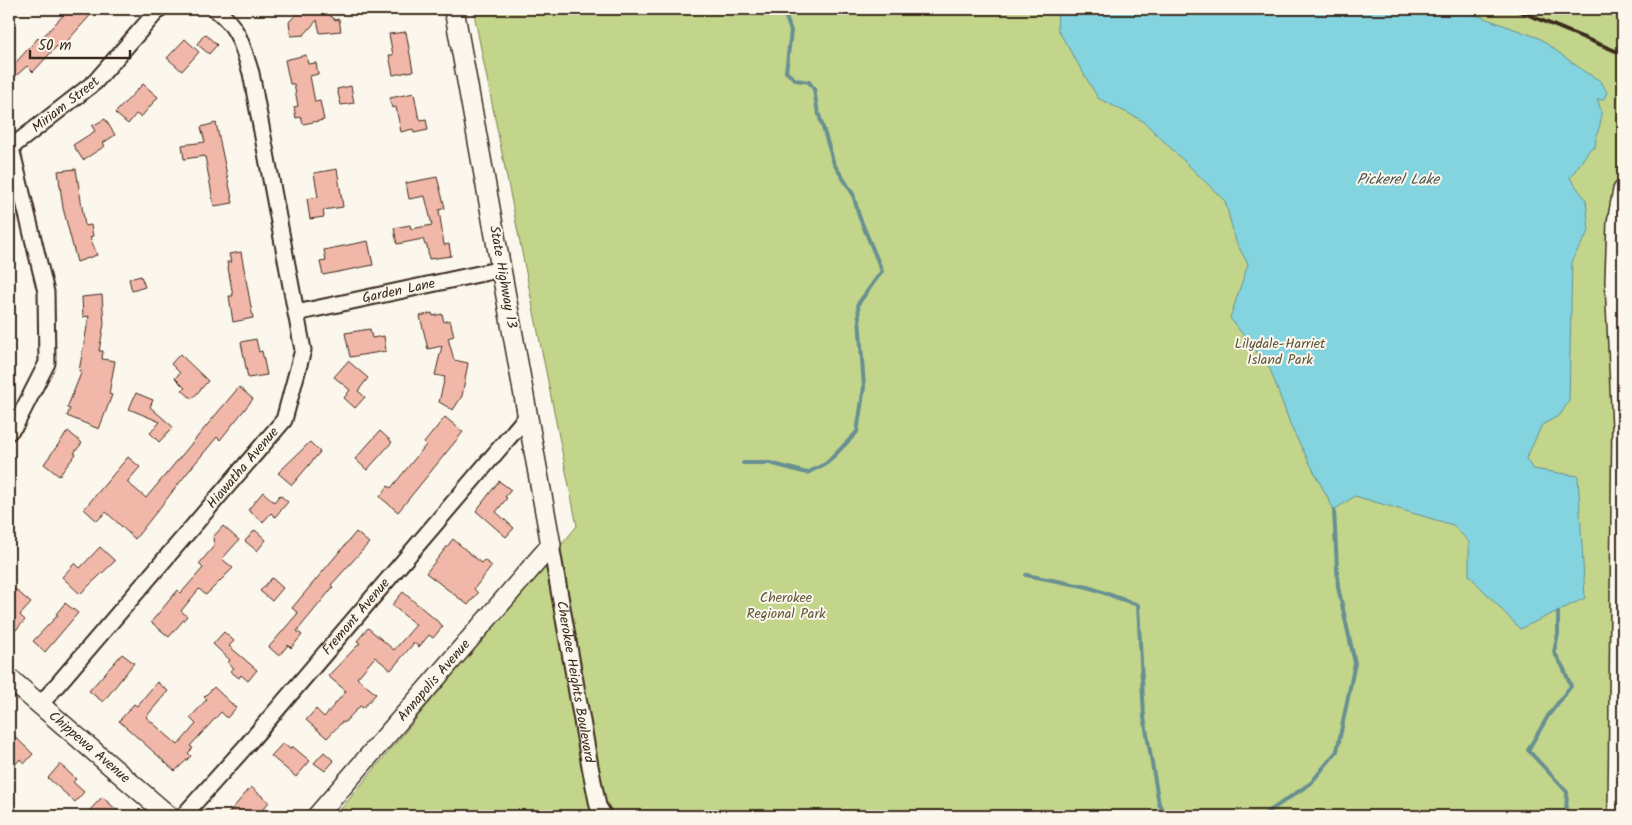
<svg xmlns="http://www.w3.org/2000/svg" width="1632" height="825" viewBox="0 0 1632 825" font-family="Kalam,sans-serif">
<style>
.green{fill:#c3d58a;stroke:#7f8054}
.water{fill:#84d4e0;stroke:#679092}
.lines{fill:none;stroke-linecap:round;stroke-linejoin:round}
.stream{stroke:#679092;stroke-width:4}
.building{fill:#f1b8a9;stroke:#3b2a1e}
.minor-casing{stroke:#3b2a1e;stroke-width:19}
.tertiary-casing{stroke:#3b2a1e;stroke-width:22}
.minor{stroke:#fbf7ec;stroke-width:15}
.tertiary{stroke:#fbf7ec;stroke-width:19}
.rail{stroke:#3b2a1e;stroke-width:4}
.labels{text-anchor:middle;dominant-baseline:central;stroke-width:4;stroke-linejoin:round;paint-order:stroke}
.street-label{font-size:14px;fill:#3b2a1e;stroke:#fbf7ec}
.park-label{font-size:14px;fill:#5d5539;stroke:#fbf7ec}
.water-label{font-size:15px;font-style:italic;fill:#4d544e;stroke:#fbf7ec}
</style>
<rect width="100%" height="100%" fill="#fbf7ec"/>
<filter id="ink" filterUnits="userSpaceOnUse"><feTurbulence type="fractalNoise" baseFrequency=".02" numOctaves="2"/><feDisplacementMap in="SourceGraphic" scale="10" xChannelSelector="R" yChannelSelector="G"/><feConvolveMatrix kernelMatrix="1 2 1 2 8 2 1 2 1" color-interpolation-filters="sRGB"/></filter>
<g filter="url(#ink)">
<path class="green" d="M 473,9 L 1623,9 L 1623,816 L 335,816 L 577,526 Z"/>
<path class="water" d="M 1057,9 L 1459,9 L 1539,38 L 1585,72 L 1601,81 L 1607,93 L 1603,100 L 1597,99 C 1607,121 1596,127 1595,148 L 1590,149 L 1570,178 L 1586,200 L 1589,231 L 1572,260 L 1569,401 L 1560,415 L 1542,425 L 1526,459 L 1533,469 L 1578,476 L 1585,598 L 1520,629 L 1469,575 L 1469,542 L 1453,525 L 1355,496 L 1334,510 L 1292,429 L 1270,369 L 1230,318 L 1248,264 L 1236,242 L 1225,201 L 1143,121 L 1098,98 L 1058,30 Z"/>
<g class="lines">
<path class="stream" d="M 743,463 L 770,463 L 807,473 L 827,463 L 857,432 L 864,387 L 858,304 L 882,271 L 859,216 L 853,194 L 834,164 L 817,108 L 814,89 L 809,82 L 796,80 L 786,72 L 791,31 L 783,9
M 1026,575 L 1088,587 L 1138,605 L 1144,717 L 1159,804 L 1166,816
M 1558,612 L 1558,634 L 1554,652 L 1563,667 L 1571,686 L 1548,716 L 1528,750 L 1567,792 L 1566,816
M 1262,816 L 1311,783 L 1337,751 L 1355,663 L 1338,587 L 1334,510"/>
</g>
<path class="building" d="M 69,9 L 96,9 L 60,49 L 57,46 L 33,72 L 27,66 L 9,82 L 9,70 L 38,38 L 40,40 Z
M 301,9 L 326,9 L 325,11 L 335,20 L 339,19 L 341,31 L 320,33 L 317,20 L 304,35 L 291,36 L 289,22 Z
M 406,32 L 413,71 L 393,75 L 389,55 L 393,55 L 389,34 Z
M 205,34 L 217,45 L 209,54 L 197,44 Z
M 185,39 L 199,52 L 182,71 L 167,58 Z
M 306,55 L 308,64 L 316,63 L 318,74 L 310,76 L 315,102 L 320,101 L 324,120 L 303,124 L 301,117 L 296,118 L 294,107 L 298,106 L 294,84 L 290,84 L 285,60 Z
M 143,84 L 158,97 L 141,117 L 136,114 L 128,124 L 115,113 Z
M 351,86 L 354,103 L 341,105 L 337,89 Z
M 414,93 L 418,115 L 421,120 L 426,119 L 428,130 L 414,133 L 413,129 L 401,132 L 396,107 L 392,108 L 390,98 Z
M 105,119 L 115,135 L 103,143 L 105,146 L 83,160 L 73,145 L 95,131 L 92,126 Z
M 216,123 L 233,203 L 214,206 L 205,156 L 184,159 L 182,145 L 205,142 L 201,127 Z
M 76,169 L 85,226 L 91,225 L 93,236 L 90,237 L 97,255 L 77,262 L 63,208 L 58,171 Z
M 337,169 L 343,207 L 323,210 L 324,217 L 310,219 L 307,199 L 318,197 L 314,173 Z
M 437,177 L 445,208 L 439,210 L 444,245 L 449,244 L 451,256 L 429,259 L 427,245 L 425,245 L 423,239 L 397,244 L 394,228 L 410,225 L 411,229 L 432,225 L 425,196 L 409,199 L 406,183 Z
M 368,241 L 373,265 L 323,275 L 320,262 L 326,261 L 324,250 Z
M 241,252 L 253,318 L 233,322 L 229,296 L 233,296 L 227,262 L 231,262 L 229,254 Z
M 141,276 L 145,287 L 132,291 L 129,279 Z
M 102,295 L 104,324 L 99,351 L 103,351 L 102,359 L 115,361 L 109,394 L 112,395 L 99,429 L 67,416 L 70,409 L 67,408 L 82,371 L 79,371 L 89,316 L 83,317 L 82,297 Z
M 432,313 L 433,316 L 442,314 L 444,322 L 450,320 L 454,336 L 448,338 L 454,360 L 468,363 L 462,396 L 453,410 L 439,402 L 445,377 L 435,375 L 442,346 L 428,349 L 420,316 Z
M 370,329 L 372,338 L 384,336 L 386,351 L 350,357 L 345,333 Z
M 256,339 L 259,352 L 262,351 L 267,375 L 248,378 L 241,342 Z
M 180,354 L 208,381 L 192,399 L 182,390 L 185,388 L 175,378 L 180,373 L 171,364 Z
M 348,361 L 368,378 L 358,391 L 365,397 L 355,408 L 344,398 L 350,390 L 334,377 Z
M 239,387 L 253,399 L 220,440 L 217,437 L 192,467 L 135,539 L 106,512 L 97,521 L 84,509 L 128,457 L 140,467 L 127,482 L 146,498 Z
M 136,393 L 153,400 L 150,407 L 173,427 L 159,442 L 150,433 L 160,422 L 129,409 Z
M 445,417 L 463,432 L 398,512 L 380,497 L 388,486 L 391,488 L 426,445 L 424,443 Z
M 68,431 L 82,443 L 74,453 L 76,454 L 59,476 L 44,464 Z
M 380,431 L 392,442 L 367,470 L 355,459 Z
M 310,442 L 320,452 L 292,485 L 278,473 Z
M 499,481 L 511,490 L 505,497 L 507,498 L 496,512 L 514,528 L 506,537 L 476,511 Z
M 263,492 L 274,502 L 280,495 L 288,502 L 275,517 L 271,513 L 263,522 L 248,510 Z
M 223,526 L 239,540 L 222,559 L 233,568 L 206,595 L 199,589 L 181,611 L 187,616 L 169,637 L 151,622 L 178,590 L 181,593 L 203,568 L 199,564 L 214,546 L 213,537 Z
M 255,530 L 266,540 L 257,551 L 245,541 Z
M 356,532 L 369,543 L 331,585 L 333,587 L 297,631 L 302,635 L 291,648 L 288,645 L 279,656 L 269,647 L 298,613 L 292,608 Z
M 453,539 L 481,563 L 484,560 L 492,566 L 474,589 L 478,593 L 468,605 L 426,573 Z
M 100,547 L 115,561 L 80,594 L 62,577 L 75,563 L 80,568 Z
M 272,578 L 283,588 L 272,601 L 260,591 Z
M 15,589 L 31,603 L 20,615 L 25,620 L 16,630 L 11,626 L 9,629 L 9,596 Z
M 403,592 L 443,626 L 433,638 L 429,635 L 419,647 L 414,643 L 391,670 L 375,657 L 357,678 L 376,694 L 363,708 L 360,706 L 344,723 L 342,722 L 327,738 L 306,720 L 316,709 L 324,717 L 346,691 L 328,676 L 360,643 L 357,641 L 368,628 L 394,650 L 416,625 L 392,605 Z
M 65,603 L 78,613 L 45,652 L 33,641 L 58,615 L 56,614 Z
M 224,632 L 234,641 L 229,646 L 257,670 L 248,681 L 241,675 L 239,678 L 230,671 L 234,668 L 228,663 L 230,660 L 213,644 Z
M 122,654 L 134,663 L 103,702 L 89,691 Z
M 157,682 L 168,691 L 146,717 L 178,745 L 196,724 L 190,718 L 207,699 L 204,697 L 214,687 L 236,708 L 227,718 L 221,712 L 190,746 L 193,748 L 188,753 L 191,756 L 175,771 L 119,721 L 134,704 L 137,706 Z
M 9,731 L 33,754 L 24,764 L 20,759 L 9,772 Z
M 283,743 L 290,749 L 292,746 L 310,761 L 296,777 L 271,756 Z
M 324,752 L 334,761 L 325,771 L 314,763 Z
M 60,764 L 76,779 L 73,782 L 84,792 L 75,802 L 48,778 Z
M 251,787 L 269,802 L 257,816 L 226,816 Z
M 102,797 L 124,816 L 97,816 L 90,810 Z"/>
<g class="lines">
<defs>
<g id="minor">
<path id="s1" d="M 9,149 L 95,82 L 159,9"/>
<path id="s2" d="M 296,313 L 502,269"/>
<path d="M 9,432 L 16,424 L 47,363 L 46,292 L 11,148"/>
<path id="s3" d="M 551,545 L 590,766 L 598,806 L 604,816"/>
<path id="s4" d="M 40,705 L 284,420 L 303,350 L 251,73 C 242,45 239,27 215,9"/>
<path id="s5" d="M 183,816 L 246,746 L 528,415"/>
</g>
<g id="tertiary">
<path id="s6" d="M 9,678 L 169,816"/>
<path id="s7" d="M 317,816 L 551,545 L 454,9"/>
<path d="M 1618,816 L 1622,426 L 1615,281 L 1617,223 L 1623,190"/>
</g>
</defs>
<use href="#minor" class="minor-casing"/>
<use href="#tertiary" class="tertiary-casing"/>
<use href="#minor" class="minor"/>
<use href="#tertiary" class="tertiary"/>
<path class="rail" d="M 1514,9 L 1623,54"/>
</g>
</g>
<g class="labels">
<g class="street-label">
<text stroke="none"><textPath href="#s1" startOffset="72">Miriam Street</textPath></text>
<text transform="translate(503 277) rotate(80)">State Highway 13</text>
<text stroke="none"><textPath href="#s2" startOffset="105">Garden Lane</textPath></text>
<text stroke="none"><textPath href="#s4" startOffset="312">Hiawatha Avenue</textPath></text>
<text stroke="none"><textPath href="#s5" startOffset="264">Fremont Avenue</textPath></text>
<text stroke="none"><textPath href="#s7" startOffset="179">Annapolis Avenue</textPath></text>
<text stroke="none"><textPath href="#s3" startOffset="139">Cherokee Heights Boulevard</textPath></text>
<text stroke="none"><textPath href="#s6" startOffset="106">Chippewa Avenue</textPath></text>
</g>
<g class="park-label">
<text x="1280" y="344">Lilydale-Harriet<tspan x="1280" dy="16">Island Park</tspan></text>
<text x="786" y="598">Cherokee<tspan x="786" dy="16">Regional Park</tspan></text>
</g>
<g class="water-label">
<text x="1398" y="180">Pickerel Lake</text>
</g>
</g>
<rect width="1632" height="825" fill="none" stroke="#fbf7ec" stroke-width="30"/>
<rect x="15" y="15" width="1602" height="795" fill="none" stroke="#3b2a1e" stroke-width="2" filter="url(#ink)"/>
<path d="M30 50v8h100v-8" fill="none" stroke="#3b2a1e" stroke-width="2.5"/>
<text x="38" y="50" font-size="15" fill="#3b2a1e" stroke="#fbf7ec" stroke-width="4" paint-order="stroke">50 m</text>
</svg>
